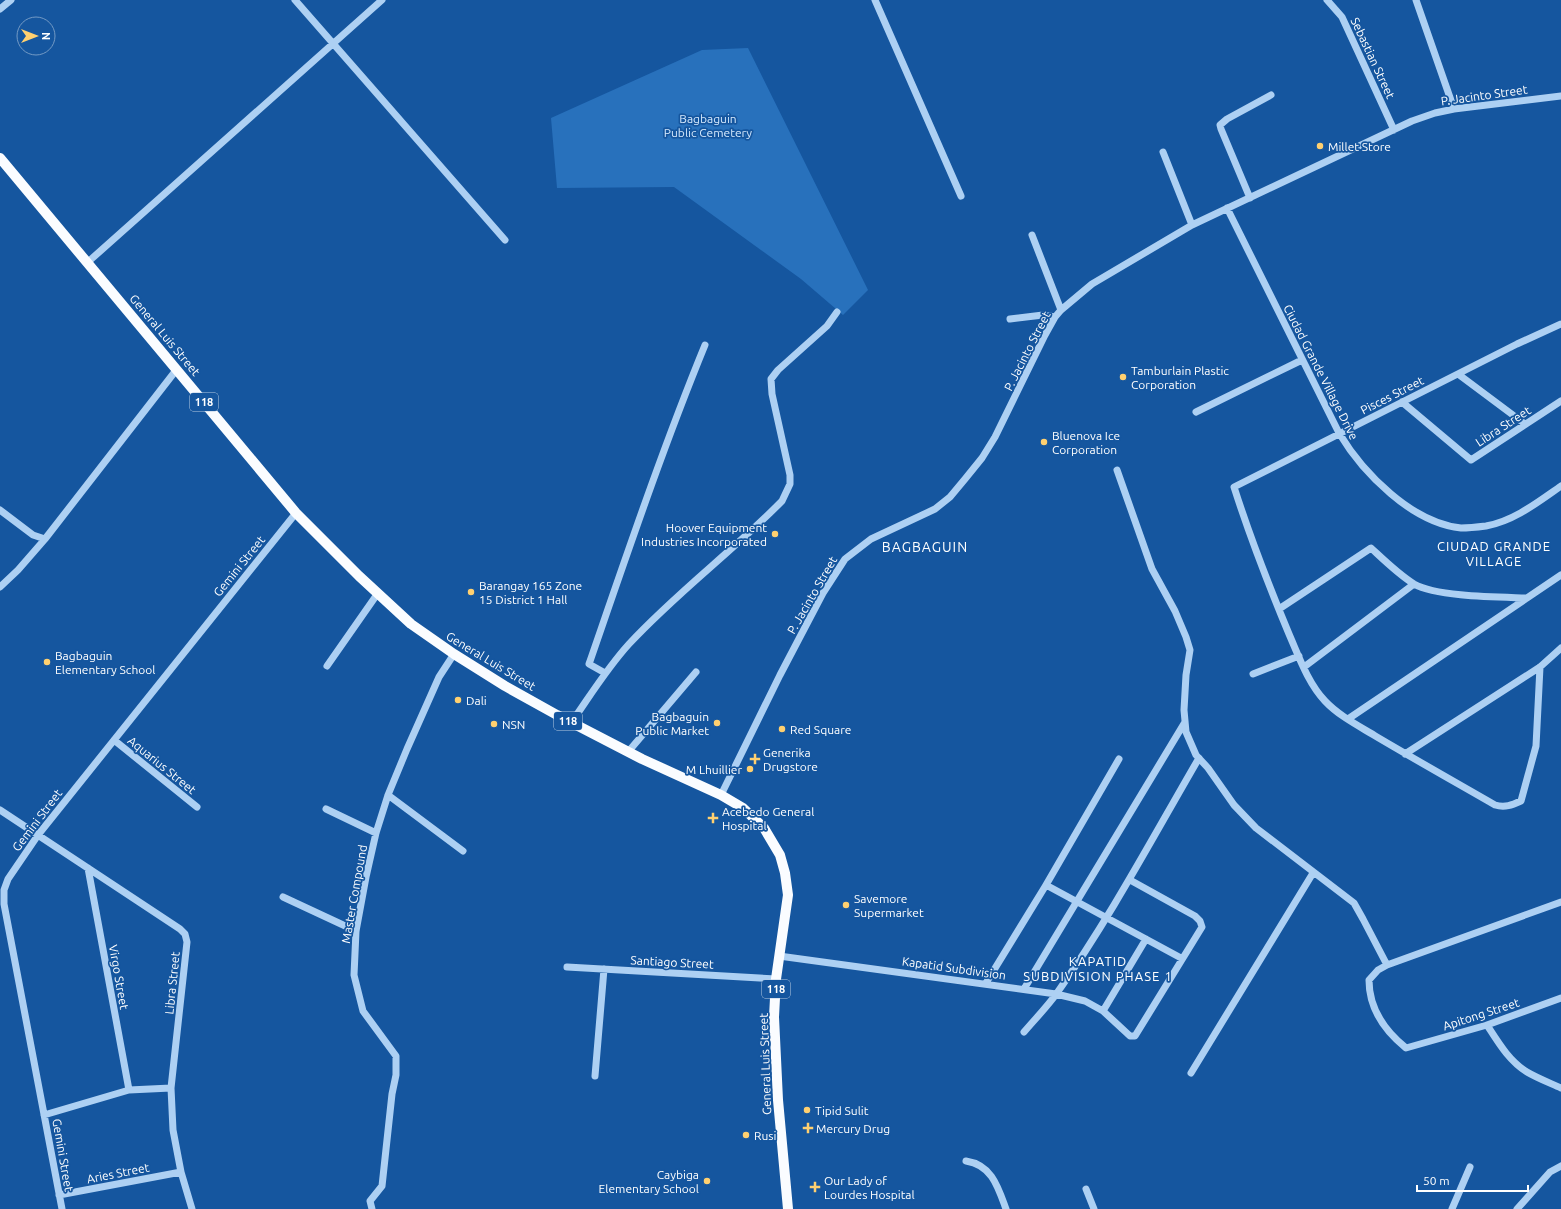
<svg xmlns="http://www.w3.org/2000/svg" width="1561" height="1209" viewBox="0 0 1561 1209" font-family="Ubuntu,sans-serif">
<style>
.green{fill:#2871bc}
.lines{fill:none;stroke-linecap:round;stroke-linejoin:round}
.minor{stroke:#add0f3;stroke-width:7}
.major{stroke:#fafcff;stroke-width:10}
.poi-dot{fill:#ffd070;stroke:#15569f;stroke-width:1.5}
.labels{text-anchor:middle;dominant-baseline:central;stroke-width:3.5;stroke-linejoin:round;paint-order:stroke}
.shield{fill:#15569f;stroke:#b9cce2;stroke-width:1}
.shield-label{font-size:11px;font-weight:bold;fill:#fff}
.street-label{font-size:12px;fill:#fff;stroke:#15569f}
.park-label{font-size:12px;fill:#d5e9fd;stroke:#15569f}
.poi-label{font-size:12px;fill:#fff;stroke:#15569f;text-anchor:start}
.neighbourhood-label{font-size:13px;letter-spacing:1px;fill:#fff;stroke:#15569f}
.quarter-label{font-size:14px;letter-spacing:1px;fill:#fff;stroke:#15569f}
</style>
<rect width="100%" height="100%" fill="#15569f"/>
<path class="green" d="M 748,48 L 868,290 L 843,315 L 801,279 L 674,187 L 557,188 L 551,118 L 702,50 Z"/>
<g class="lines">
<path class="minor" d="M 295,0 L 505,240
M 875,0 L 961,196
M 1327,0 L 1342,17 L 1394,130
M 1416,0 L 1454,109
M 0,9 L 11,0
M 1163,152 L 1192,225
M 1250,198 L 1221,129 L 1220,125 L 1227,119 L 1271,95
M 1227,208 L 1339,433 C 1363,473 1412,523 1461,528 C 1469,528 1478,527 1486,526 C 1514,521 1538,502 1561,486
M 1032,235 L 1061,310
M 88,262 L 382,0
M 1010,319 L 1043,315 L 1055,317
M 1458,374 L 1525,424
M 1402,402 L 1471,460 L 1561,401
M 1196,412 L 1302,360
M 1117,470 L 1152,569 L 1175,611 L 1186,637 L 1190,650 L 1186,675 L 1184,710 L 1186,732 L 1196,755 L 1208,768 L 1234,805 L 1256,828 L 1354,903 L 1363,919 L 1387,965
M 0,510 L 33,535 L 45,539 L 177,369
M 0,587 L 18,570 L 45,539
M 1279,609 L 1371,548 C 1384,560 1398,574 1414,584 C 1437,597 1498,597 1527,598
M 327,666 L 378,593
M 1304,667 L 1414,584
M 1540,667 L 1536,746 L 1521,801 C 1512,805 1505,808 1495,805 C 1455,782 1416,760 1377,737 C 1359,726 1339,716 1325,701 C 1308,683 1299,657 1289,634 C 1269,586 1250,537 1234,487 L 1517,344 L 1561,324
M 605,673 L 589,664 C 626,557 662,450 705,345
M 1253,674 L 1299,656
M 1348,719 L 1561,575
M 571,723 C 590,696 607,668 629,644 C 676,593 733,551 782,501 L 790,484 L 790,475 L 772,394 L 771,379 L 778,370 L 827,326 L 837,312
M 114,740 L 197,807
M 628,752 L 696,672
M 1405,754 L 1540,667 L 1561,648
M 388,795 L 463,851
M 721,795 L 780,675 L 823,593 L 845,559 L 871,539 L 935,509 L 950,497 L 965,479 L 982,458 L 995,437 L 1045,335 L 1055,317 L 1061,310 L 1092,284 L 1192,225 L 1412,121 L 1435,113 L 1454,109 L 1561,96
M 326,809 L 376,833
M 0,810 L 180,929 L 185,934 L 187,942 L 171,1088 L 173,1130 L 181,1172 L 192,1209
M 88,868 L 129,1090
M 1046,885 L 1181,958
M 283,897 L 356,931
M 1561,902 L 1387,965 L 1378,970 L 1369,980 C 1369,1008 1385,1031 1406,1048 L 1487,1025 L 1561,998
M 779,956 L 1056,994 L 1085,1001 L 1103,1011 L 1130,1036 L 1135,1036 L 1202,927 L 1200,921 L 1195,916 L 1130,880
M 567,967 L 776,979
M 986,983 L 1046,885 L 1119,759
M 1024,989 L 1185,722
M 1103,1011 L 1146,939
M 1487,1025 C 1498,1042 1509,1061 1527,1072 C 1537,1078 1550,1083 1561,1088
M 1024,1032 C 1035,1019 1047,1007 1057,993 C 1110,918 1153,837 1199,758
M 1191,1073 L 1313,873
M 595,1076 L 604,969
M 44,1115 L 129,1090 L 171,1088
M 966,1161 C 992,1165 998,1187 1006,1209
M 1086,1189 L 1094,1209
M 59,1195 L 181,1172
M 62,1209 L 4,904 L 4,890 L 8,879 L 38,835 L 296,513
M 372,1209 L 370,1201 L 382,1186 L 392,1094 L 396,1075 L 396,1056 L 363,1011 L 354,975 L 356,931 L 366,877 L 376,833 L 388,795 L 407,749 L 439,677 L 454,654
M 1452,1209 L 1470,1167
M 1517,1209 L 1550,1172 L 1561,1166"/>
<path class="major" d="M 0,158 L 296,513 L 359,576 L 411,624 L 454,654 L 505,686 L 557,715 L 642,759 L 721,795 L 743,808 L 764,828 L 780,855 L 785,873 L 788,895 L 776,979 L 774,1017 L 778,1100 L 788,1209"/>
</g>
<g class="poi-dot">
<circle cx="1320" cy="146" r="4"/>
<circle cx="1123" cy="377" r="4"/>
<circle cx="1044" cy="442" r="4"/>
<circle cx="775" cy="534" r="4"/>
<circle cx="471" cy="592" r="4"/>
<circle cx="47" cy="662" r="4"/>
<circle cx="458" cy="700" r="4"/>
<circle cx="717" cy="723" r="4"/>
<circle cx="494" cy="724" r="4"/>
<circle cx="782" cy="729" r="4"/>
<path d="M753 753h4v4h4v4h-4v4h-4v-4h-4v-4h4z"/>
<circle cx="750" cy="769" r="4"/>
<path d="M711 812h4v4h4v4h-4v4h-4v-4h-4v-4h4z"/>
<circle cx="846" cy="905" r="4"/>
<circle cx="807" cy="1110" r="4"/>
<path d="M806 1122h4v4h4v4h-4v4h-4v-4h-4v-4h4z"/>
<circle cx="746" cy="1135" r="4"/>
<circle cx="707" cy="1181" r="4"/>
<path d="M813 1181h4v4h4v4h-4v4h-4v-4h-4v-4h4z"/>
</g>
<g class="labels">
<g class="shield">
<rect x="190" y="393" width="28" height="18" rx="3"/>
<rect x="554" y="712" width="28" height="18" rx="3"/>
<rect x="762" y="980" width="28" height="18" rx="3"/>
</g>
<g class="shield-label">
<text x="204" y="402">118</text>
<text x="568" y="721">118</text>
<text x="776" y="989">118</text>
</g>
<g class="street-label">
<text transform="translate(1373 58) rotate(65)">Sebastian Street</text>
<text transform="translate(1484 95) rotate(-8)">P. Jacinto Street</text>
<text transform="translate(165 335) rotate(50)">General Luis Street</text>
<text transform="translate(1027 351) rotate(-63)">P. Jacinto Street</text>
<text transform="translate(1321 372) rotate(63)">Ciudad Grande Village Drive</text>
<text transform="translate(1392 395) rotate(-27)">Pisces Street</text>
<text transform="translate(1503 426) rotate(-33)">Libra Street</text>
<text transform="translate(239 566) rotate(-51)">Gemini Street</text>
<text transform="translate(812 595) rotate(-60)">P. Jacinto Street</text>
<text transform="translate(491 661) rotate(31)">General Luis Street</text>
<text transform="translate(162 765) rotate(39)">Aquarius Street</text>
<text transform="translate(37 820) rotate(-53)">Gemini Street</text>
<text transform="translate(354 894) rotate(-80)">Master Compound</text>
<text transform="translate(672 962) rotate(3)">Santiago Street</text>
<text transform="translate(954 968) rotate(8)">Kapatid Subdivision</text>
<text transform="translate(119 977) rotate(80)">Virgo Street</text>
<text transform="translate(172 983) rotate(-84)">Libra Street</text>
<text transform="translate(1481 1014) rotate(-18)">Apitong Street</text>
<text transform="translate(765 1064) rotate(-92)">General Luis Street</text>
<text transform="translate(63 1155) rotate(80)">Gemini Street</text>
<text transform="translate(118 1173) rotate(-11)">Aries Street</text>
</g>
<g class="park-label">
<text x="708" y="118">Bagbaguin<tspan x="708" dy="14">Public Cemetery</tspan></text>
</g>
<g class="poi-label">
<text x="1328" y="146">Millet Store</text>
<text x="1131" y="370">Tamburlain Plastic<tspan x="1131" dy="14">Corporation</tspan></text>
<text x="1052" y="435">Bluenova Ice<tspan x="1052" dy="14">Corporation</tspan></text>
<text x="767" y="527" text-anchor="end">Hoover Equipment<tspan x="767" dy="14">Industries Incorporated</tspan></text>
<text x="479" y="585">Barangay 165 Zone<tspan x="479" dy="14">15 District 1 Hall</tspan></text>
<text x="55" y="655">Bagbaguin<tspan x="55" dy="14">Elementary School</tspan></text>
<text x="466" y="700">Dali</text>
<text x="709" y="716" text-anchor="end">Bagbaguin<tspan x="709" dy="14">Public Market</tspan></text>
<text x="502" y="724">NSN</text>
<text x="790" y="729">Red Square</text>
<text x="763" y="752">Generika<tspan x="763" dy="14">Drugstore</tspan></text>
<text x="742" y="769" text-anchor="end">M Lhuillier</text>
<text x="722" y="811">Acebedo General<tspan x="722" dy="14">Hospital</tspan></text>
<text x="854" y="898">Savemore<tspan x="854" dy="14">Supermarket</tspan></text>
<text x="815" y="1110">Tipid Sulit</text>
<text x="816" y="1128">Mercury Drug</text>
<text x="754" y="1135">Rusi</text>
<text x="699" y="1174" text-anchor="end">Caybiga<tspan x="699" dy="14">Elementary School</tspan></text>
<text x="824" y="1180">Our Lady of<tspan x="824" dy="14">Lourdes Hospital</tspan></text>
</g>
<g class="neighbourhood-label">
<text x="1494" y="546">CIUDAD GRANDE<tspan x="1494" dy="15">VILLAGE</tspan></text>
<text x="1098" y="961">KAPATID<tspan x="1098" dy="15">SUBDIVISION PHASE 1</tspan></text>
</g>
<g class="quarter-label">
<text x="925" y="547">BAGBAGUIN</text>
</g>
</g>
<g transform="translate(36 36) rotate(90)"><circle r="19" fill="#15569f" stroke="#739ac5"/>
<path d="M0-3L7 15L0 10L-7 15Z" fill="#ffd070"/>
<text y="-6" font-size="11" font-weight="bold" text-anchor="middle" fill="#ffffff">N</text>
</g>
<path d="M1417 1185v6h111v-6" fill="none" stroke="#ffffff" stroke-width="2"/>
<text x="1423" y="1185" font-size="12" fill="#ffffff" stroke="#15569f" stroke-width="3" paint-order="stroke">50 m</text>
</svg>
